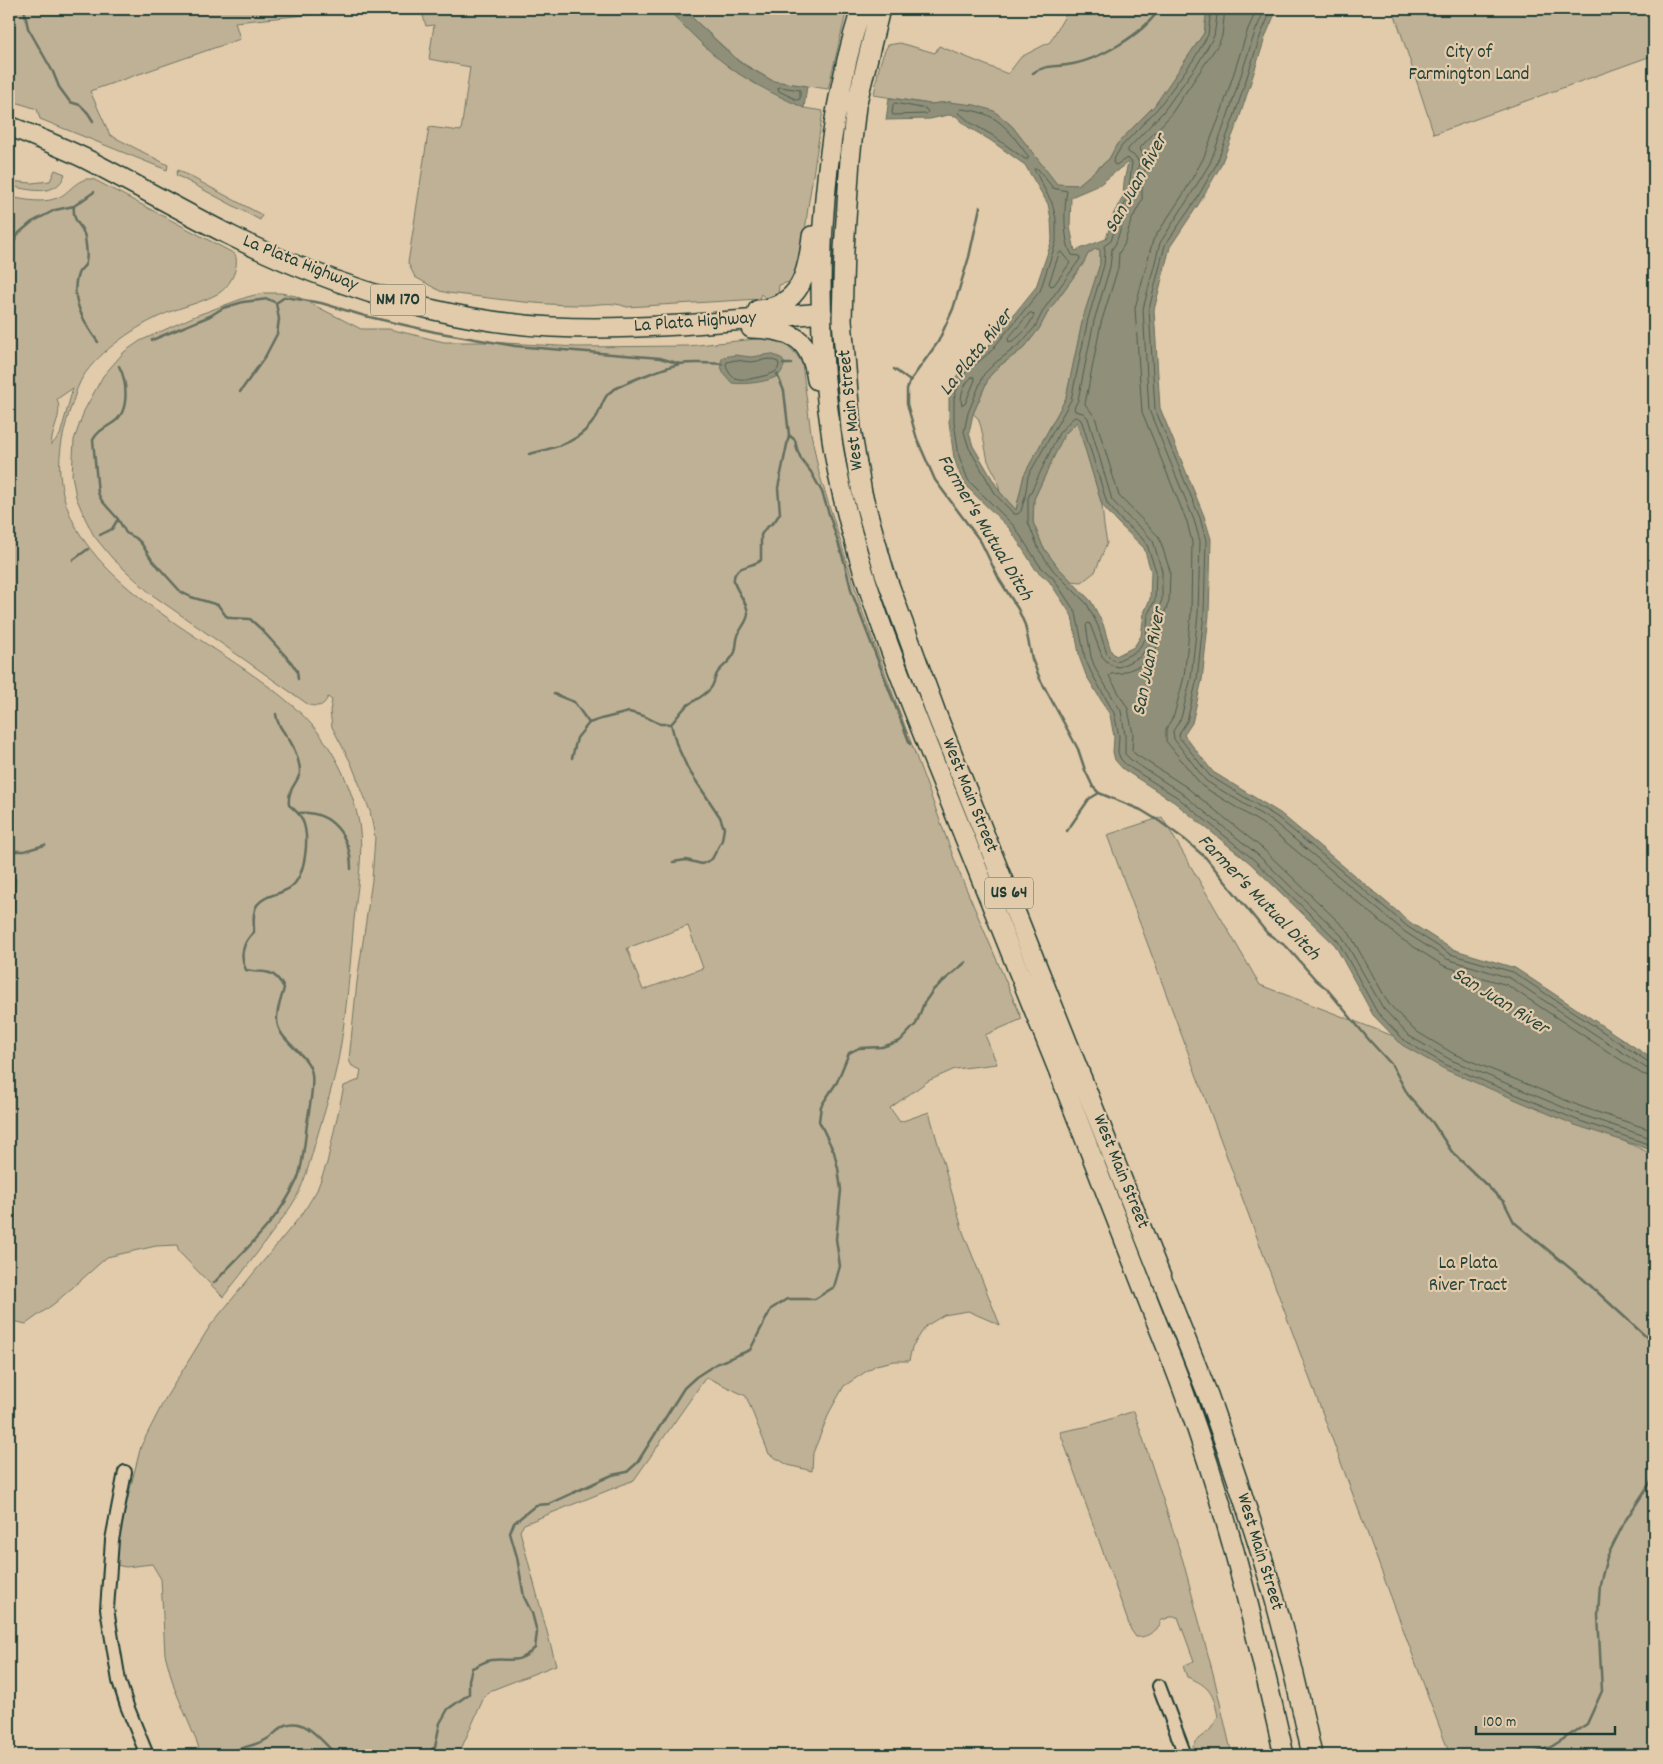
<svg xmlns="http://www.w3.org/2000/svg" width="1663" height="1764" viewBox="0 0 1663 1764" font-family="Dekko,sans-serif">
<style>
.green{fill:#bfb196;stroke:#6f7765;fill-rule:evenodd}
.water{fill:#908f79;stroke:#636e5d;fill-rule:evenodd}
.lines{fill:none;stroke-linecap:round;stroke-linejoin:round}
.shore{stroke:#4c5e50;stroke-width:1}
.stream{stroke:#636e5d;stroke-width:2.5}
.minor-casing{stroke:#1f3d34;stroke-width:16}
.highway-casing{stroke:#1f3d34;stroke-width:22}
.minor{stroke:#e2cbab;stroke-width:12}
.highway{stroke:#e2cbab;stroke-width:19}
.labels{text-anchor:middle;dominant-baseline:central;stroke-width:4.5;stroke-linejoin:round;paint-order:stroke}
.shield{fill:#e2cbab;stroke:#5a6858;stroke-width:1}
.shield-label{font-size:18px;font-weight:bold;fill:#1f3d34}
.park-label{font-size:19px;fill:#274339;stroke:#e2cbab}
.street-label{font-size:19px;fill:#1f3d34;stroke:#e2cbab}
.water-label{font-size:20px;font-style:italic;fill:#2a453b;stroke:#e2cbab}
</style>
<rect width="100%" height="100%" fill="#e2cbab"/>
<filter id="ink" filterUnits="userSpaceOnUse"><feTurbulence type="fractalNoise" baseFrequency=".02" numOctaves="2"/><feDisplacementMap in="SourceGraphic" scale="10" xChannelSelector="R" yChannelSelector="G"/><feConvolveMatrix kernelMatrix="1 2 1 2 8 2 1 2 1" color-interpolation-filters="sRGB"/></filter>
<g filter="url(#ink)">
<path class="green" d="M 9,9 L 347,9 L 326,13 L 235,22 L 240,39 L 90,91 L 110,135 L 168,165 L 167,170 L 40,119 L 37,109 L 9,100 Z
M 421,9 L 667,9 L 700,42 L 738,73 L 804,108 L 823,111 L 808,207 L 801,264 L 789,282 L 779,285 L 778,296 L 767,300 L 761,294 L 759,299 L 627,307 C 609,300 596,306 578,305 C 535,305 491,298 448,293 L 440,291 L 415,277 L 408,263 L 429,127 L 461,131 L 470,67 L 429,59 L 434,25 L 426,26 Z
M 683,9 L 847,9 L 828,89 L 773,81 L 739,61 Z
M 1069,9 L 1207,9 L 1204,33 L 1155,105 L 1117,144 L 1109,159 L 1078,185 L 1057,185 L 1012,126 L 994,111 L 949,102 L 930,104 L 874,95 C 877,78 879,60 888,45 L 900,43 L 935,53 L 939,46 L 1008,74 L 1021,57 L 1050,42 Z
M 1393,9 L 1654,9 L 1654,55 L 1434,134 Z
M 55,170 L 65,174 C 57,199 27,189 9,186 L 9,181 L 32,183 L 50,181 Z
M 178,170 L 262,215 L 260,220 L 176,175 Z
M 86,179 L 93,179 L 235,254 C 240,267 230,286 219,293 C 200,304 178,307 158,317 C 132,329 93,356 80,382 C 75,392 73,403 69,413 C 62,436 57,459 61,483 C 78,597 243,647 312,725 C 336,752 352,788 359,823 C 364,855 357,889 354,920 C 350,965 347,1011 339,1055 C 334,1083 325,1110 317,1137 C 311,1157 306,1179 296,1198 C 290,1209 281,1220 274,1230 C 257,1253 241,1275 223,1297 L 179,1252 L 177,1245 L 156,1246 L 107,1257 L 55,1303 L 26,1324 L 9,1320 L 9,197 C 27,200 47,205 63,195 C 71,189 76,182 86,179 ZM 73,388 L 60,435 L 51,445 C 52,429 63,415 57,399 Z
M 1095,249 L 1099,249 L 1100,251 L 1100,264 L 1083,318 L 1066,398 L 1024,475 L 1016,510 L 1000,492 L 996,476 L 988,461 L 981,427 L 978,418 L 973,414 L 989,377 L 998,367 L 1024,348 L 1039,329 L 1048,312 L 1083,264 L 1088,254 Z
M 263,293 L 281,293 L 296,296 L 361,329 L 389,329 L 444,342 L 487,342 L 577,347 L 688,346 L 766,338 C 783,341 795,349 802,364 L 811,433 L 819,473 L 863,613 L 959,872 L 1022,1019 L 985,1035 L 997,1064 L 955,1069 L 928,1081 L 890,1108 L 900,1122 L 929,1112 L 963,1232 L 1000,1325 L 968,1311 L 944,1315 L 926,1326 L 912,1347 L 909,1361 L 894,1361 L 876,1365 L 844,1386 L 830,1411 L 813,1453 L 812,1471 L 788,1465 L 769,1454 L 746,1396 L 706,1377 L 634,1480 L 524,1524 L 520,1531 L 556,1665 L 492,1690 L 485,1695 L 462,1747 L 451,1755 L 197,1755 L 199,1754 L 198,1745 L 174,1687 L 165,1654 L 161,1579 L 152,1564 L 126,1567 L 116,1565 L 116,1551 L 128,1497 L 141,1446 L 165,1399 L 210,1326 L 303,1213 L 317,1190 L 327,1163 L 344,1086 L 359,1080 L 361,1070 L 352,1066 L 349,1060 L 357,982 L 372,880 L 375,837 L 370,811 L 351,763 L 332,727 L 330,711 L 332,700 L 328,697 C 323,707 319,707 309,705 L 151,594 L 112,558 L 94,536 L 85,518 L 76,497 L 72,475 L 74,440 L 84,411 L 103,376 L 124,352 L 140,341 L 195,316 L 247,297 ZM 688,926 L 703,968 L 643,990 L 627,948 Z
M 1077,421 L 1102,505 L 1104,526 L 1107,543 L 1095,572 L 1082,582 L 1071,581 L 1057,566 L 1043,547 L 1033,522 L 1034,499 L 1064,435 Z
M 1162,817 L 1260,985 L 1396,1037 L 1654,1155 L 1654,1755 L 1450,1755 L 1107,835 Z
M 1134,1411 L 1183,1561 L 1214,1677 L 1232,1755 L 1190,1755 L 1189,1753 L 1198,1739 L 1210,1730 L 1218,1717 C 1214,1694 1209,1685 1187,1677 L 1183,1666 L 1194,1661 L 1178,1617 L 1170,1617 L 1160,1621 L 1160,1626 C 1153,1632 1147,1638 1136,1637 L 1131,1630 L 1060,1432 L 1089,1426 Z"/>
<path class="water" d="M 667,9 L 683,9 L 739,62 L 773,81 L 807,86 L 804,108 C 782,98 759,87 739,74 C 712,56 690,32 667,9 Z
M 1207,9 L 1277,9 L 1266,35 L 1239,119 L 1220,167 L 1200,202 L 1170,247 L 1154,310 L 1160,408 L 1204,516 L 1211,539 L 1209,615 L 1202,680 L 1192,723 L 1184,735 L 1213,772 L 1280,813 L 1411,923 L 1452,949 L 1515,968 L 1654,1060 L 1654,1151 L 1575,1125 L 1446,1070 L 1402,1045 L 1373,1015 L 1335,945 L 1250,863 L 1174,802 L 1123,769 L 1115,760 L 1113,752 L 1114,737 L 1110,715 L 1086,675 L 1080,659 L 1072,616 L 1049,581 L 1036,570 L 1010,529 L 963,483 L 954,458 L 949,422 L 949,398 L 953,384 L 959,372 L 986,349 L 1036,287 L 1052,240 L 1051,219 L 1048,204 L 1025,165 L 990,140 L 968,127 L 956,116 L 948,115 L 930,119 L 886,120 L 889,98 L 930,104 L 949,102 L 975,105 L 994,111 L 1012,126 L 1057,184 L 1078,185 L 1109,159 L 1117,144 L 1155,105 L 1204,33 ZM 1128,162 L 1124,182 L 1123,197 L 1114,213 L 1106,239 L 1075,251 L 1070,227 L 1071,197 L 1099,185 ZM 1095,249 L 1099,249 L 1100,251 L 1100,264 L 1083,318 L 1066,398 L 1024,475 L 1016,510 L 1000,492 L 973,446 L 969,433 L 973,414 L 989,377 L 998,367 L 1024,348 L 1039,329 L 1048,312 L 1083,264 L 1088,254 ZM 1077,422 L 1102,505 L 1118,523 L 1144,548 L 1151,571 L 1150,599 L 1144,613 L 1141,636 L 1134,647 L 1116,656 L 1111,651 L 1103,624 L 1091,601 L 1057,566 L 1043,547 L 1033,522 L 1034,499 L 1064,435 Z
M 771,354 L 781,358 L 785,364 C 783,368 782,372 779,375 C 770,382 744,385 732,383 L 724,374 L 720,364 L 723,357 L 735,355 L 751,357 Z"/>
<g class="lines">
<path class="shore" d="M 1211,9 L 1208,35 L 1194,59 L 1158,108 L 1121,147 L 1113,161 L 1114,164 L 1116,165 L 1127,158 L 1132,162 L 1128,198 L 1119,215 L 1111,241 L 1104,246 L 1105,252 L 1104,265 L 1088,319 L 1071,400 L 1028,476 L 1025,497 L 1021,511 L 1018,514 L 1014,514 L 996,495 L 969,448 L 964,432 L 968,413 L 984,374 L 995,363 L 1020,344 L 1035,327 L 1044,309 L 1080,259 L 1079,256 L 1072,255 C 1063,241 1064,207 1067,191 L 1053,188 L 1038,169 L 1034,169 L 1052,203 L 1056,219 L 1056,242 L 1040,291 L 990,352 L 963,375 L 958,386 L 954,398 L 954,422 L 959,456 L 968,480 L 1014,526 L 1040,566 L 1053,578 L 1076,613 L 1085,658 L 1091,672 L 1114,713 L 1119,736 L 1118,752 L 1120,758 L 1126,765 L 1177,797 L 1253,859 L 1338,941 L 1377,1012 L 1405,1041 L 1448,1066 L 1577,1120 L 1654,1146
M 1218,9 L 1214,36 L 1199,62 L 1163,112 L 1128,149 L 1128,152 L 1136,157 L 1139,163 L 1135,184 L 1134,199 L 1124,218 L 1116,243 L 1112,249 L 1110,267 L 1094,321 L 1078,400 L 1074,408 L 1075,411 L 1083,413 L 1088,418 L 1112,500 L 1126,515 L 1145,532 L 1153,541 L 1162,571 L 1162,600 L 1155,616 L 1151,642 L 1140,657 L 1119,667 L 1110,665 L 1102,656 L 1090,624 L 1088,623 L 1086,625 L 1091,657 L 1096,670 L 1121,711 L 1125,735 L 1125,754 L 1131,760 L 1180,792 L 1257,854 L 1342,936 L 1383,1008 L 1409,1036 L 1451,1060 L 1579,1114 L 1654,1139
M 1225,9 L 1222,36 L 1219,43 L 1169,117 L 1140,148 L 1146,164 L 1142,185 L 1142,200 L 1131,221 L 1124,245 L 1119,253 L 1118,268 L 1101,323 L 1085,404 L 1095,417 L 1119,496 L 1159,537 L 1170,571 L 1169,602 L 1162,618 L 1160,638 L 1158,645 L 1150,658 L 1144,664 L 1122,673 L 1111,674 L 1109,676 L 1128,709 L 1133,734 L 1132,750 L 1135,754 L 1185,786 L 1262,848 L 1348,931 L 1389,1004 L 1414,1030 L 1454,1054 L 1582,1107 L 1654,1131
M 1257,9 L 1248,29 L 1221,113 L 1203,159 L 1184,193 L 1153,240 L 1135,308 L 1142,412 L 1187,522 L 1192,542 L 1191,614 L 1184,677 L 1174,715 L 1166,729 L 1166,741 L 1202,786 L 1269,828 L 1400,938 L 1444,966 L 1507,985 L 1642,1074 L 1654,1077
M 1265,9 L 1255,32 L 1228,115 L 1210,163 L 1190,196 L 1160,243 L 1143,309 L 1149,410 L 1194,520 L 1200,541 L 1198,614 L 1191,678 L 1181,718 L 1173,731 L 1174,739 L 1206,781 L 1274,822 L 1405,932 L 1447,959 L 1510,978 L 1646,1068 L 1654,1070
M 1272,9 L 1261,34 L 1234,117 L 1216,165 L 1196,200 L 1165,245 L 1149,309 L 1155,409 L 1200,518 L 1206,540 L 1204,614 L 1197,679 L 1187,721 L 1180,732 L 1179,737 L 1210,776 L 1277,817 L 1408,927 L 1450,954 L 1513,972 L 1650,1063 L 1654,1063
M 781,87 L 800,90 L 800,99 L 797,100 L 779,91 L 778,88 Z
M 895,103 L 926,109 L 928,112 L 926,114 L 893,115 L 892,113 L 893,105 Z
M 961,109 C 998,112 1007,128 1028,156 L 1028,159 L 1025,159 L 992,135 L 971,123 L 959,113 Z
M 1061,252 L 1070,263 L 1054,285 L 1051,286 L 1049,283 L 1059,254 Z
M 1030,313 L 1032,313 L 1034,315 C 1030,325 1019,340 1009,342 L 1008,339 Z
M 770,359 L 778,362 L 779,365 C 778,368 778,370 775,372 C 768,376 742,382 735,378 C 730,376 727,369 726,365 L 727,362 L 735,360 L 751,362 Z
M 972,377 L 974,377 L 975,380 L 965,404 L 962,405 C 959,397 964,383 972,377 Z
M 1076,417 L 1080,419 L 1082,422 L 1107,503 L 1121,520 L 1141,537 L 1147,545 L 1156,571 L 1155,600 L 1148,614 L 1146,638 L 1137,651 L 1117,661 L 1113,660 L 1107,654 L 1098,626 L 1087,604 L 1053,570 L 1039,550 L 1028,522 L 1028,498 L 1059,433 L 1072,419 Z"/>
<path class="stream" d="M 24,9 L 28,28 L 53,72 L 59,87 L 70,102 L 80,105 L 88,113 L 93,121
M 1033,73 C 1044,65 1055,67 1067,65 C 1097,61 1143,35 1159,9
M 74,206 C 72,224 83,224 85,238 C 86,244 88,259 85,265 C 83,268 79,270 78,274 C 69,297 85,325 98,342
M 980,207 L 969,257 L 953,309 L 938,342 L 910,381 L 907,389 L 907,404 L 917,439 L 935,480 L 981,542 L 999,579 L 1018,609 L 1025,625 L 1032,659 L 1040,679 L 1078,749 L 1085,770 L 1093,787 L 1099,793 L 1141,810 L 1159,821 L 1184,839 L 1206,858 L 1267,933 L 1287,947 L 1316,980 L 1327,989 L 1370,1041 L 1392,1065 L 1408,1095 L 1433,1123 L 1452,1152 L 1504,1202 L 1514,1222 L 1582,1278 L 1654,1344
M 9,251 L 19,233 L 32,222 L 55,210 L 74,206 L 94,192
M 152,340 L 210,316 L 223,308 L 243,302 L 268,299 L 276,303
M 783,364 L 791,364
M 119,366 C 127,381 130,411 114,422 C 106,428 98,430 93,440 L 98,493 L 102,501 L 118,519 L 126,533 L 136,538 L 141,543 L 152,560 L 181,592 L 191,597 L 218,605 L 226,616 L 231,618 L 250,619 L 261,629 L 291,662 L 297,671 L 298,679
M 894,369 L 910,381
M 240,392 L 265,357 L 277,334 L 279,319 L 276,303 L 285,297 L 321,303 L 365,316 L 435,332 L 515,346 L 660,358 L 680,364
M 789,435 L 795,440 L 797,449 L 801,459 L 811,472 L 822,492 L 844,561 L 852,593 L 910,744
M 529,454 C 558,447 580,443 597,416 C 601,409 603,398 609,393 C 619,384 666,367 680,364 C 693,362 708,363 722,364
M 100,535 L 112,529 L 118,519
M 73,560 L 88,549
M 554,694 L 574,702 L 589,723
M 671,724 L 676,743 L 688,769 L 720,817 L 724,828 L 722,840 L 712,859 L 702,864 L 686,860 L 673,862
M 572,758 L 577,738 L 589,723 L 601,719 L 629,712 L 644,716 L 660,724 L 671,724 C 677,718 682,709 689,704 C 697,699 704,696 710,689 C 715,684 714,677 718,672 C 724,665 732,660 735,652 C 737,646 736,639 739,633 C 742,626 748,621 748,613 C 747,600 732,587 734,578 C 735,565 754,567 761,560 L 761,535 L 765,529 L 775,521 L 780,513 L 778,488 L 789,435 L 784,391 L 777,374
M 298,813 C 332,810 351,837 351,869
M 1067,831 L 1089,799 L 1099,793
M 9,851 L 24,851 L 45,845
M 9,864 L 15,880 L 13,921 L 9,942
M 9,1041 L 9,1042
M 214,1283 C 243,1251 279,1221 297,1180 C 303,1167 305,1139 307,1124 C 309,1108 314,1090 312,1074 C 308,1051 276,1042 277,1018 C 277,1008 282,997 284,988 C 273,967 266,974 246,970 C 239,956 243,942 254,932 C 254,923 252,913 257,905 C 265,894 281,895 291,887 C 306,875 310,836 302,819 C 299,813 294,809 289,805 C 287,788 299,782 300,772 C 300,763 295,749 290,741 C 284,732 277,725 276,714
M 223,1755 C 237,1747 254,1747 267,1739 C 274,1735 279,1728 286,1725 C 307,1717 323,1744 337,1755
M 424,1755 L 435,1747 L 440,1723 L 448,1709 L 469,1694 L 469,1680 L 472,1668 C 478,1666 484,1661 491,1660 C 512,1658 517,1665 535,1648 L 537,1632 L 532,1613 L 524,1597 L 517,1557 L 510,1533 L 514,1523 L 536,1505 L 549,1504 L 612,1475 L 627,1472 L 637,1463 L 684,1388 L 696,1377 L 716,1364 L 750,1350 L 771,1309 L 787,1299 L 815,1299 L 834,1287 L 840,1266 L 836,1239 L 841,1190 L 838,1168 L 834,1152 L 819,1121 L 821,1106 L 837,1082 L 849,1053 L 859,1048 L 882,1047 L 900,1041 L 916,1024 L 924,1003 L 934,989 L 966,962
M 1530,1755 L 1551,1747 L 1587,1724 L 1602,1691 L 1598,1615 L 1600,1584 L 1607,1557 L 1625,1521 L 1654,1477"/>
<defs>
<path id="minor" d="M 125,1472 L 112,1540 L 107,1609 L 119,1681 L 127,1706 L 147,1755
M 1159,1686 L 1185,1755"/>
<path id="highway" d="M 861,9 C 819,144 811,306 833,446 C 851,558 895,664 937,769 C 977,868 1017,967 1057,1067 C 1086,1141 1115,1215 1144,1290 C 1158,1327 1174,1363 1187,1401 C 1229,1517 1257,1636 1284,1755
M 880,9 L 856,106 L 850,159 L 844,250 L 842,320 L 851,429 L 862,493 L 884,571 L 936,713 L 1208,1395 C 1232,1463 1255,1531 1275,1600 C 1289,1651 1301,1703 1312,1755
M 9,126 C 34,136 59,146 84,158 C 159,196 231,241 310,271 C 385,301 471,323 552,327 C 642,331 732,321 822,313
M 758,310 C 801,306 808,273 812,236
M 751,328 C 791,329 811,338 817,380"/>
</defs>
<use href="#minor" class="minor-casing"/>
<use href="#highway" class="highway-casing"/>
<use href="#minor" class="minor"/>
<use href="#highway" class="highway"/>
</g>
</g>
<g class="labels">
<g class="shield">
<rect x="370.5" y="284.5" width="55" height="31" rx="4"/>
<rect x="985" y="877.5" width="48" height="31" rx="4"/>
</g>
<g class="shield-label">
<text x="398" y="300">NM 170</text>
<text x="1009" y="893">US 64</text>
</g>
<g class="park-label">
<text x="1469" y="53">City of<tspan x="1469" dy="22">Farmington Land</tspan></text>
<text x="1468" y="1264">La Plata<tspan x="1468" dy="22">River Tract</tspan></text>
</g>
<g class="street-label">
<text transform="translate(300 264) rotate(22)">La Plata Highway</text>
<text transform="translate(695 323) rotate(-4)">La Plata Highway</text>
<text transform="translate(852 410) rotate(-96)">West Main Street</text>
<text transform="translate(969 796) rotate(68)">West Main Street</text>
<text transform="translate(1120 1172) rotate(68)">West Main Street</text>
<text transform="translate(1259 1552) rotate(73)">West Main Street</text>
</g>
<g class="water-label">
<text transform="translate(1137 184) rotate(-61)">San Juan River</text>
<text transform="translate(977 353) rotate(-51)">La Plata River</text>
<text transform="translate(984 528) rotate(59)">Farmer's Mutual Ditch</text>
<text transform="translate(1150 662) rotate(-79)">San Juan River</text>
<text transform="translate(1258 898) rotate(46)">Farmer's Mutual Ditch</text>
<text transform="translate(1500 1002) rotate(32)">San Juan River</text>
</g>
</g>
<rect width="1663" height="1764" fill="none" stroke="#e2cbab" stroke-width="30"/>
<rect x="15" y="15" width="1633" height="1734" fill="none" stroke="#1f3d34" stroke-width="2" filter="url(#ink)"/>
<path d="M1476 1726v8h139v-8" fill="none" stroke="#1f3d34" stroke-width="2.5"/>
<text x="1483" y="1726" font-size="15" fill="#1f3d34" stroke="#e2cbab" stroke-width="4" paint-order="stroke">100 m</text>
</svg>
